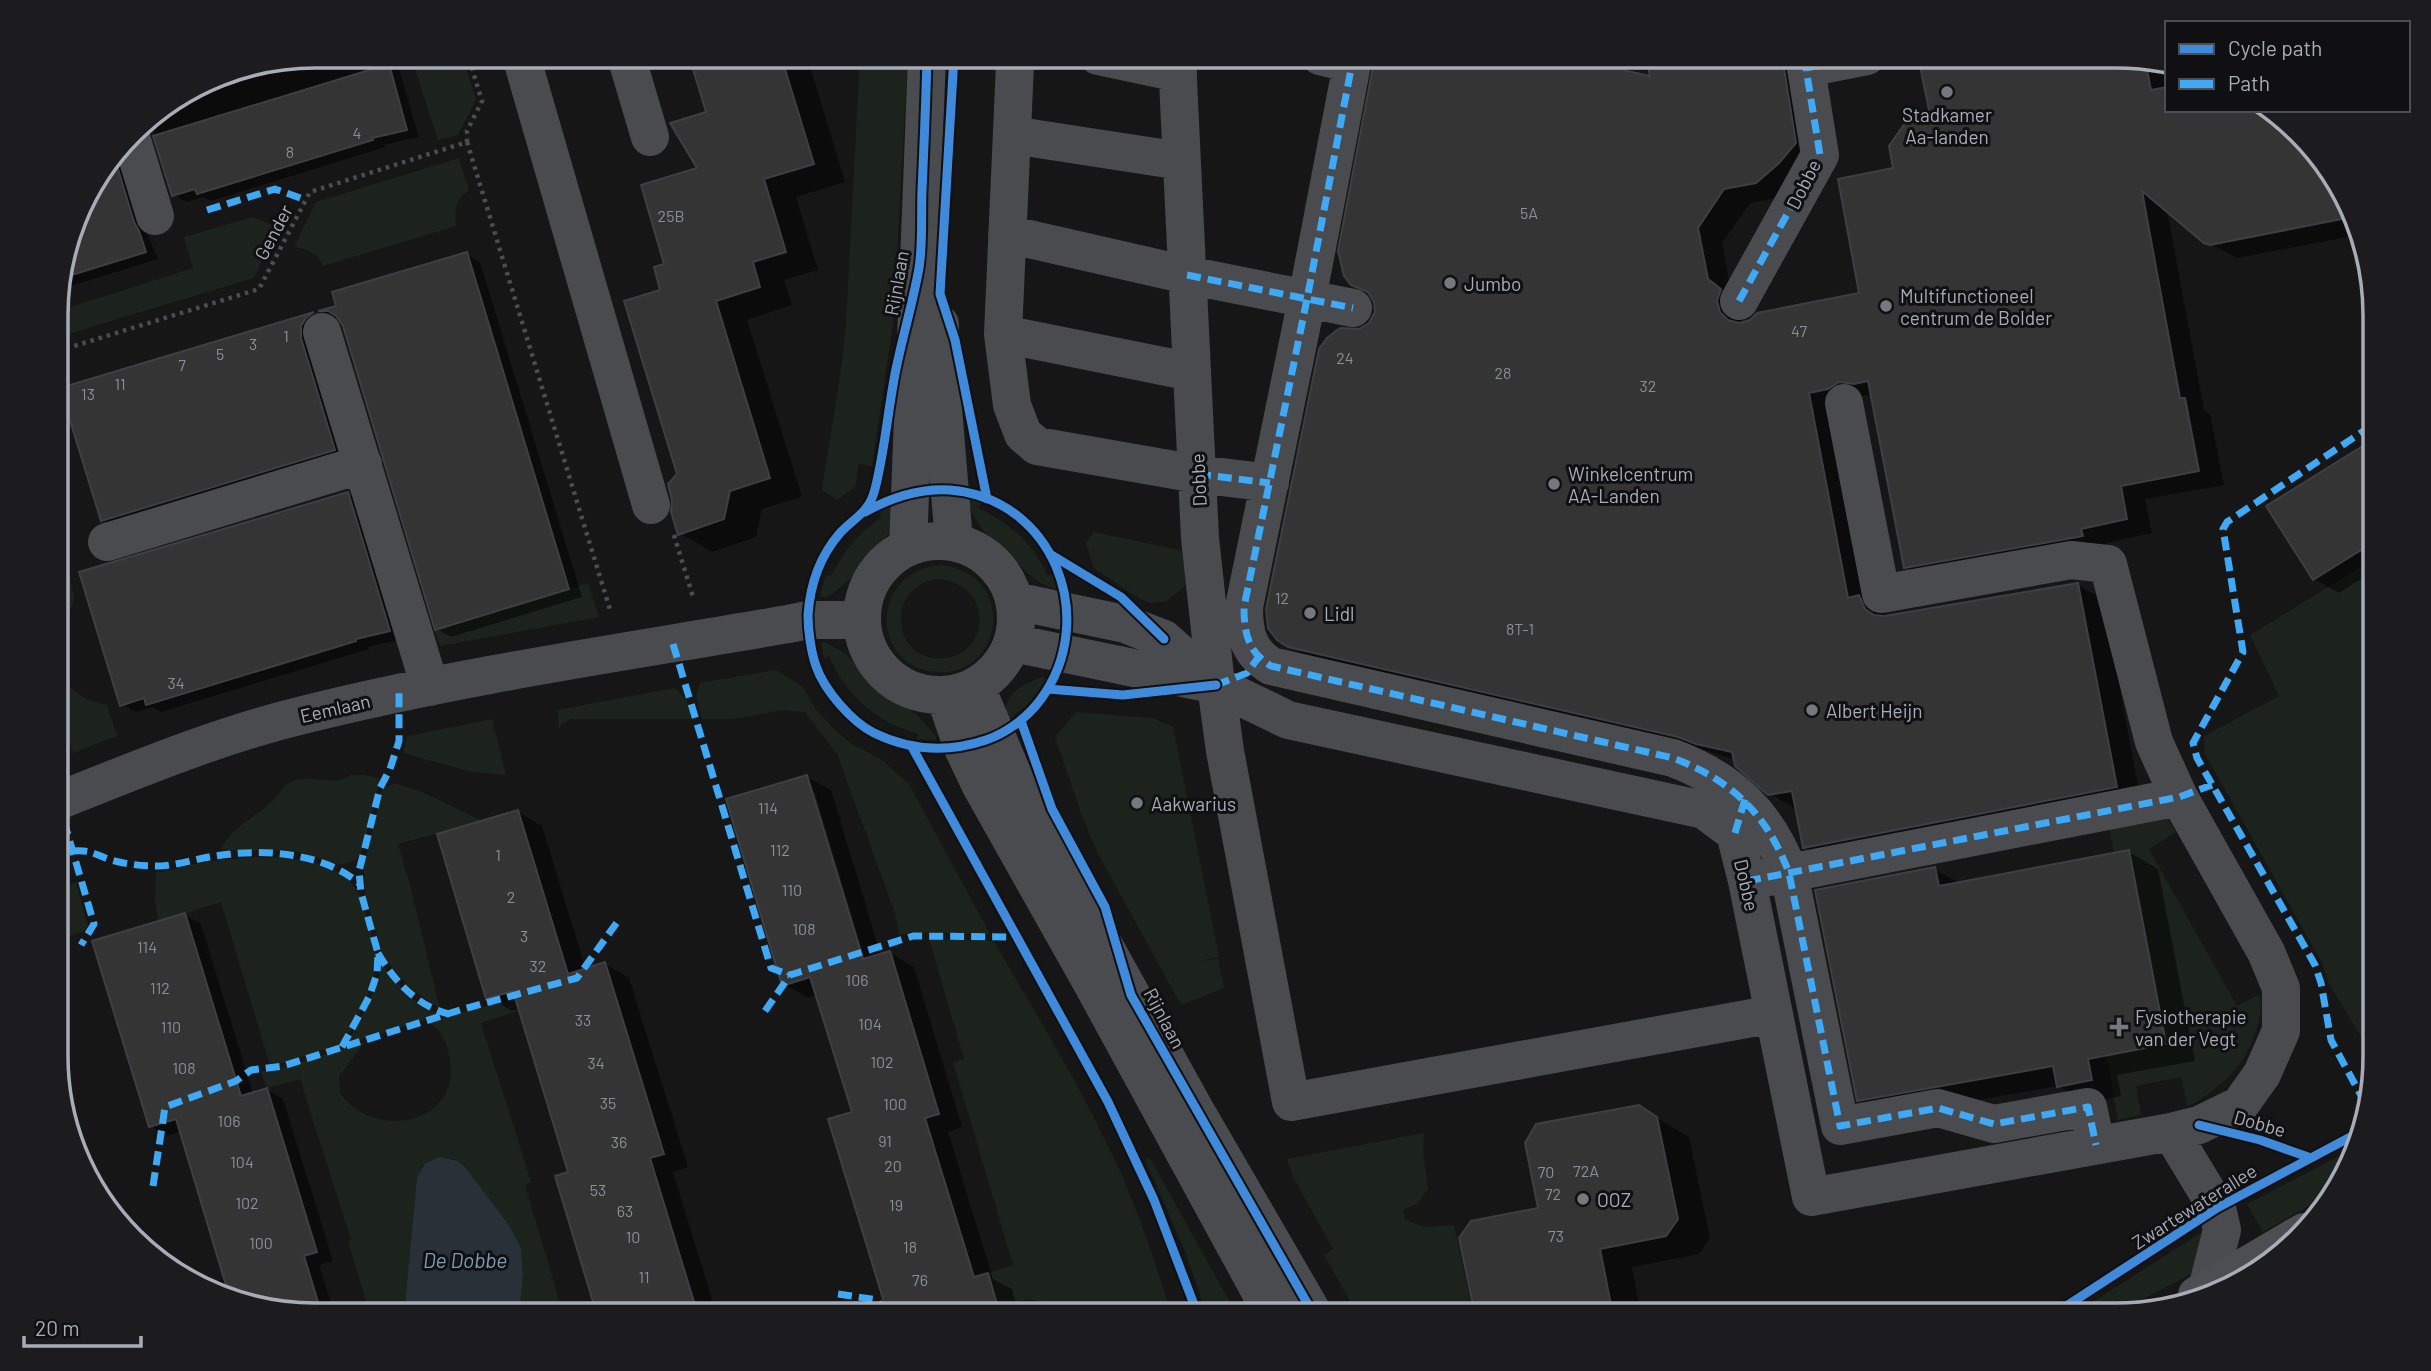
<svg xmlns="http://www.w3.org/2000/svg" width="2431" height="1371" viewBox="0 0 2431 1371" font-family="Barlow,sans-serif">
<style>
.green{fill:#1c231d;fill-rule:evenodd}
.water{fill:#293138}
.shadow{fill:#0007;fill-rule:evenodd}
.building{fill:#343435;stroke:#3e3f42;stroke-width:2}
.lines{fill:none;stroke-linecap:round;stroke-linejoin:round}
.path{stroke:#4c4d51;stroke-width:4.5;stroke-dasharray:3.5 5;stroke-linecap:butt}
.minor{stroke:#4a4b4f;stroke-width:38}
.major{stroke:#4c4e51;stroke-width:38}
.quiet{stroke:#3fa9f5;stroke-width:7;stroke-dasharray:14 7;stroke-linecap:butt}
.cycleway-casing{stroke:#101012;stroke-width:13}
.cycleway{stroke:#408adc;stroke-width:9}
.poi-dot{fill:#74787f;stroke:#101012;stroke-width:2.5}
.labels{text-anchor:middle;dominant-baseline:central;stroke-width:6;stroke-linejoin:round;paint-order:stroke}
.number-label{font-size:16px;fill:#8a8e97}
.poi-label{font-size:19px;fill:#a7acb8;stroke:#101012;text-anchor:start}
.street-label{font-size:19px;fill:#a7acb8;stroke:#101012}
.water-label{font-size:21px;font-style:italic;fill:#7e9bb3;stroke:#101012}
.rim{fill:none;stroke:#a7acb8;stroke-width:3.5}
</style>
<rect width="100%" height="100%" fill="#161616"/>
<path class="green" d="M 387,56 L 463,56 L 476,100 L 458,135 L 438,140 L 411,57 L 389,64 Z
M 860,56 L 908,56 L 893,325 L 872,466 L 859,464 L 855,487 L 837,500 L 822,490 L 842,362 L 846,324 Z
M 459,158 L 469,190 C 455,198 454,212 456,226 L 323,266 C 318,253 307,249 294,247 L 316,202 Z
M 253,217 L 278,227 L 254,278 L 58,337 L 58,311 L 193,268 L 184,237 Z
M 970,499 L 981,503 L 979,508 C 1013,526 1031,541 1048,576 L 1054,573 L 1058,588 L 1054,589 C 1030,580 1024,568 1006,552 C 989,537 976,525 968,504 Z
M 892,506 C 892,511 893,518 892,523 C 888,545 845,586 826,598 L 820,596 L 826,575 L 831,576 C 843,551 859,534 881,517 L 879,512 Z
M 1094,532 L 1188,552 L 1187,581 L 1183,588 L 1167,601 L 1151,603 L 1140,599 L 1094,568 L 1086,543 Z
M 58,534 L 74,595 C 74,608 68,612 58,620 Z
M 2374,559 L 2374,1058 L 2328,982 L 2322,963 L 2205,754 L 2204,736 L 2279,696 L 2250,635 Z
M 942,565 C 1020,576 1002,679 935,672 C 870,666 869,570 942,565 ZM 934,579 C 992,579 993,652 946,658 C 895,665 882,593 934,579 Z
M 588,583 L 599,617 L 440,646 L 434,630 Z
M 824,642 L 846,654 L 878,689 L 917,715 L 936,736 L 936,740 L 917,739 L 918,734 C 877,722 846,696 829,656 L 824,658 L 821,643 Z
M 58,670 C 69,691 84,700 107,705 L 117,736 L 73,753 L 58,703 Z
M 776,670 L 803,687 L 815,708 L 831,726 L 850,743 L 882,760 L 909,784 L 990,934 L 912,932 L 899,935 L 895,913 L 837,754 L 805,712 L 783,710 L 735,719 L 702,719 L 696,696 L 700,683 Z
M 1043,677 L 1046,680 L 1030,702 L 1009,720 L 1005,711 C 1008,691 1025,683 1043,677 Z
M 675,688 L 687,700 L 691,719 L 571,719 L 561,724 L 559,730 L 557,710 Z
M 1076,712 L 1152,718 L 1173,727 L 1219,957 L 1198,961 L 1218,959 L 1224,988 L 1181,1005 L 1096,850 L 1079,808 L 1055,737 Z
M 492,719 L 506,775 L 472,772 L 403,753 L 407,736 Z
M 351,775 L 365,775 L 380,779 L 363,848 C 359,858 353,863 342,864 C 328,864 313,855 299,852 C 273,848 247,853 221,849 C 231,828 252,819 269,804 C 280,795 282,783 297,780 C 317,775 333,787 351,775 Z
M 394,783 L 422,792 L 482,821 L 398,844 L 410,885 L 440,1009 L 408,986 L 384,958 L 365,895 L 364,866 L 382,789 Z
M 2166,817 L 2176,832 L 2149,849 L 2237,1006 L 2259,995 C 2263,1005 2260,1016 2257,1027 C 2247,1064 2222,1088 2189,1106 L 2187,1104 L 2181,1077 L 2136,1086 L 2141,1115 L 2118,1120 L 2106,1055 L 2166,1044 L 2130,851 L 2114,853 L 2109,826 Z
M 255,857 C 288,858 337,858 357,890 C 366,905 372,936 376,954 C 378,978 357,1024 342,1044 L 278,1064 L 270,1065 L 221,902 L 158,921 L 155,900 L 156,873 L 211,861 Z
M 76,882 L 88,927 L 84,931 L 58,939 L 58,888 Z
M 929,939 L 994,941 C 1033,1010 1076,1078 1110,1150 C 1136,1203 1154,1259 1172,1315 L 1109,1315 L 1028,1299 L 998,1306 L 988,1273 L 1013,1265 L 953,1062 L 964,1059 Z
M 381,962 C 397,984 415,1007 442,1015 L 347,1044 L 379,981 Z
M 516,999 L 519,1011 L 481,1023 L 531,1182 L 525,1185 L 563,1313 L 593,1303 L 597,1315 L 519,1315 L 523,1275 L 521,1248 L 509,1225 L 465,1167 L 458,1161 L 440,1157 L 417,1178 L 404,1315 L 370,1315 L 348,1241 L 351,1240 L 300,1079 L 267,1088 L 260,1071 L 278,1069 L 365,1042 L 339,1076 L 340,1093 C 372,1140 460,1127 450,1060 C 447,1044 443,1033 430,1023 L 455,1014 Z
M 1424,1133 L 1423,1152 L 1428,1189 L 1417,1204 L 1403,1210 L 1405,1220 L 1425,1227 L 1454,1225 L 1473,1315 L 1358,1315 L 1324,1255 L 1333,1249 L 1293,1177 L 1287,1159 Z
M 2351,1150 L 2338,1189 L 2263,1232 L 2247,1204 Z
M 1150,1158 L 1237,1315 L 1207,1315 L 1185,1251 L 1145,1160 Z
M 2210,1227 L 2191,1274 L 2114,1314 L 2074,1314 Z"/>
<path class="water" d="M 440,1157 L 458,1161 L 465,1167 L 509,1225 L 521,1248 L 523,1275 L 519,1315 L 404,1315 L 417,1178 L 425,1164 Z"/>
<path class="shadow" d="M 315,56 L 395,56 L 419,137 L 384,145 L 385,147 L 211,201 L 203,197 L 186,202 L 173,194 L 153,129 L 149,122 L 142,123 L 144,121 L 216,76 Z
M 691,56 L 807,56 L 845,182 L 796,197 L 818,270 L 784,280 L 792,305 L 747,320 L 802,497 L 762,509 L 756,537 L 712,552 L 679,533 L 679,475 L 663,291 L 667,265 L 700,169 L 708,113 Z
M 1378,56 L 1575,56 L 1574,61 L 1652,79 L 1648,56 L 1812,56 L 1820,158 L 1782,197 L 1750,203 L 1722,243 L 1732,296 L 1744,323 L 1861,295 L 1895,170 L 1932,116 L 1944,56 L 2116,56 L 2167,70 L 2167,110 L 2266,110 L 2332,172 L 2353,236 L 2237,258 L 2205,241 L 2167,210 L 2204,410 L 2210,414 L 2224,485 L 2145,499 L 2152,533 L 2106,543 L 2107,549 L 1930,581 L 1905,567 L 1873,396 L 1865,395 L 1853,403 L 1886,617 L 2078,585 L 2103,599 L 2141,801 L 1830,861 L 1805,847 L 1797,807 L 1794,808 L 1769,793 L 1735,760 L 1705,750 L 1315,661 L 1289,646 L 1361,330 L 1371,323 L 1376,313 L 1376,301 L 1372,295 L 1352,284 Z
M 122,149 L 146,231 L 158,259 L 58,290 L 58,282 L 83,200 Z
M 466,254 L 480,262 L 582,597 L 451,637 L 437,629 L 345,325 L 340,318 L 333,318 L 322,311 Z
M 314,314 L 326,321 L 348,457 L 116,528 L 102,520 L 62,390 Z
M 2374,441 L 2374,571 L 2339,593 L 2314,579 L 2274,503 Z
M 347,493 L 361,501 L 403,639 L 368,647 L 369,649 L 161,712 L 153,707 L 136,712 L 122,704 Z
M 807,777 L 831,790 L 881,956 L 890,953 L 914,967 L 962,1127 L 948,1132 L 993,1279 L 1012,1289 L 1019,1315 L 855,1315 L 887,1305 L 854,1114 L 818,995 L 808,998 L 784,984 ZM 811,793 L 815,793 L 867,967 L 864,968 Z
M 518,812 L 542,826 L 586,970 L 605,964 L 629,978 L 688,1167 L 673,1172 L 714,1306 L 723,1304 L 741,1315 L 599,1315 L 570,1173 L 521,1009 L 512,1011 L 488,997 Z
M 2129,852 L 2158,869 L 2195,1061 L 2117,1075 L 2121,1096 L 2088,1103 L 2058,1086 L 1888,1116 L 1859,1099 L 1934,869 L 1961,884 Z
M 185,915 L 201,924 L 253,1094 L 267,1090 L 283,1099 L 333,1261 L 319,1265 L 335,1315 L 315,1315 L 216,1289 L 214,1282 L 226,1278 L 182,1131 L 167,1136 L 151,1126 Z
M 1639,1107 L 1689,1137 L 1710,1238 L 1699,1254 L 1632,1267 L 1641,1315 L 1477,1315 L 1540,1210 Z"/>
<path class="building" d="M 689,56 L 781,56 L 814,164 L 764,179 L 786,252 L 753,262 L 760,287 L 716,301 L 770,478 L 730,491 L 724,519 L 678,535 L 671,512 L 672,500 L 668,484 L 677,474 L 624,301 L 660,290 L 654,267 L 664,264 L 641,185 L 697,168 L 670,123 L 706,112 Z
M 1375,56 L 1557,56 L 1650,76 L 1646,56 L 1782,56 L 1796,143 L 1779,163 L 1756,183 L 1724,189 L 1698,228 L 1708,279 L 1721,289 L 1717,301 L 1720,312 L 1728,320 L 1739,323 L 1750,320 L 1757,313 L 1859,293 L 1838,179 L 1893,168 L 1889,146 L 1908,119 L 1930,115 L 1918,56 L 2116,56 L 2146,64 L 2151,90 L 2167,87 L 2167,110 L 2266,110 L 2332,172 L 2347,218 L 2210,245 L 2204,243 L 2142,191 L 2180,398 L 2185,398 L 2199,471 L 2121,486 L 2127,519 L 2081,529 L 2083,536 L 1904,568 L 1868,381 L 1854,384 L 1839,382 L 1828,389 L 1809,393 L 1848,598 L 1859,595 L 1865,609 L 1874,615 L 1885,616 L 2078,583 L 2117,787 L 1803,848 L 1792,791 L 1768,795 L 1735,766 L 1732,752 L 1696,744 L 1678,737 L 1288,647 L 1277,640 L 1268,628 L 1266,609 L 1319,349 L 1327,338 L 1337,330 L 1341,328 L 1359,329 L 1369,323 L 1375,312 L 1374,302 L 1368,292 L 1351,285 L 1344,276 L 1338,251 Z
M 389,64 L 407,130 L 372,138 L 373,140 L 197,194 L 195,189 L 172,196 L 153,136 Z
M 115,159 L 134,222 L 139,231 L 146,252 L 59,279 L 83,200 Z
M 467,252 L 569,589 L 435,630 L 343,326 L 336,316 L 328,311 L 318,311 L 336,306 L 332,292 Z
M 314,312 L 306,318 L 301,326 L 301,338 L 335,450 L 101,521 L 60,388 Z
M 2374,439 L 2374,542 L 2313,580 L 2266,506 Z
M 348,492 L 390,631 L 356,639 L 356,641 L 146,705 L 144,698 L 120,706 L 79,572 Z
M 807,775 L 863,959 L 890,951 L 939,1114 L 925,1118 L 974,1277 L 988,1273 L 1000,1315 L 888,1315 L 828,1119 L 852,1112 L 810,977 L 782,986 L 726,799 Z
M 518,810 L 568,974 L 605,962 L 664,1154 L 650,1158 L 698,1315 L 597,1315 L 555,1176 L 568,1172 L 513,991 L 486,999 L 437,834 Z
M 2129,850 L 2166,1044 L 2088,1059 L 2092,1080 L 2057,1087 L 2053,1066 L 1857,1101 L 1815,890 L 1935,867 L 1939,886 Z
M 185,913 L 241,1096 L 267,1088 L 317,1252 L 304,1256 L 322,1315 L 228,1292 L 176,1119 L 149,1127 L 92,941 Z
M 1639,1105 L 1657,1117 L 1678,1219 L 1666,1236 L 1600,1249 L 1613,1315 L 1475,1315 L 1459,1238 L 1471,1221 L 1538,1208 L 1525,1143 L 1536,1124 Z"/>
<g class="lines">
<path class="path" d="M 467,142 L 611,613
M 58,351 L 259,289 L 310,192 L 467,142 L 467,131 L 482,101 L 468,56
M 674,535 L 694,600
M 58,741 L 63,757"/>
<path class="minor" d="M 521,56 L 651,505
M 626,56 L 650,137
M 1019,56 L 1015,64 L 1003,334 L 1012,405 L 1023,434 L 1037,446 L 1197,474 L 1270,483
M 1098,56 L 1178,73
M 1320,56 L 1352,64 L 1307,299 L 1244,607 C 1244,633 1248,652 1271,666 L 1673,758 C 1731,780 1767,814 1789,873 L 1840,1126 L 1938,1108 L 1994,1124 L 2088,1107 L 2096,1145
M 1177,60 L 1200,538 L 1216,685 L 1225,751 L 1291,1102 L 1774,1014
M 1806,68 L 1867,56
M 1012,135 L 1181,161
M 131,137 L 155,216
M 1007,234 L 1187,275 L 1353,308
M 1739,301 L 1820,155 L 1804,56
M 940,324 L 941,384 L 954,542
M 322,332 L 430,687
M 1003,334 L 1192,372
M862 618a77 77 0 1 1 154 0a77 77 0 1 1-154 0Z
M 107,542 L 363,464
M 908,547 L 927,56
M 1015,601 L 1125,624 L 1164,639 L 1214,684
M 1013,643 L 1216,685 L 1288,720 L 1704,810 L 1735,833 L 1747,881 L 1811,1197 L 2171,1132 L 2199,1125 L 2240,1105 L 2262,1074 L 2281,1031 L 2281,988 L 2266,952 L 2179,797 L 2154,742 L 2108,564 L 2071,560 L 1881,594 L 1844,403
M 976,687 L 1023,799 L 1195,1110 L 1314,1315
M 945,696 L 963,748 L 981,786 L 1093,985 L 1273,1315
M 58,801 C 138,769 220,735 303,715 C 463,675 626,652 788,624 L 808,620 L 862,620
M 1763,878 L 2179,797
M 2171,1132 L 2217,1208 L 2222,1230 L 2207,1289"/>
<path class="major" d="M 2197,1295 L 2304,1232"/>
<path class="quiet" d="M 1320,56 L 1352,64 L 1307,299 L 1244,607 C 1244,633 1248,652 1271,666 L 1673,758 C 1731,780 1767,814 1789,873 L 1840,1126 L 1938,1108 L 1994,1124 L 2088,1107 L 2096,1145
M 1806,68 L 1867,56
M 207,210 L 275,189 L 306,200
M 1187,275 L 1353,308
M 1739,301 L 1820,155 L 1804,56
M 1197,474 L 1270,483
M 673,644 L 771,968 L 790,975
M 1216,685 L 1247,673 L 1258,658
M 58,801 L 94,924 L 81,945
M 1735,833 L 1746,796
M 73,851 C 91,850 92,853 108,859 C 123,864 141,866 156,866 C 174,866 192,860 209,857 C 258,848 320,851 359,883
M 1747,881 L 2179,797 L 2212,785
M 378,953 C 393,980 418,1007 449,1014
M 765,1011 L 790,975 L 913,936 L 1016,937
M 342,1047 L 369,997 L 377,974 L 378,953 L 361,893 L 359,871 L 380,788 L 390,769 L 399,741 L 399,693
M 2365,1103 L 2331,1040 L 2321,983 L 2315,965 L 2197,758 L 2193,743 L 2243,652 L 2223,529 L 2227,522 L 2374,424
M 153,1186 L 165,1107 L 236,1081 L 251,1070 L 283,1066 L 460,1010 L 577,978 L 618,921
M 838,1294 L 878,1300 L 882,1315"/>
<defs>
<path id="cycleway" d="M 954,56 L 940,294 L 955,340 L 987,499
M 865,512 C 892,497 919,488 950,490 C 1053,498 1100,618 1041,699 C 1028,717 1007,733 986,740 C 947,753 911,751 874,733 C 852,722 824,690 816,666 C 811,652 808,630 808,615 C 810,586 820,556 840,533 C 855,517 869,513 875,489 C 885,450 888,408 896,369 C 903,335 913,302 919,268 C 923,243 921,216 922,191 C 924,146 926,101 927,56
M 1050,554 L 1121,597 L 1164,639
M 1048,689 L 1123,695 L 1216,685
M 1021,721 L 1052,809 L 1105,907 L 1131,995 L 1314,1315
M 912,747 L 1108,1102 L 1154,1200 L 1198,1315
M 2199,1125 L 2260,1140 L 2311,1158
M 2054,1314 L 2217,1208 L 2356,1134"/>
</defs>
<use href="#cycleway" class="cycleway-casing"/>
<use href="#cycleway" class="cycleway"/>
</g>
<g class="poi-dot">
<circle cx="1947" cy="92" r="7"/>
<circle cx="1450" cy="283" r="7"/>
<circle cx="1886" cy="306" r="7"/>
<circle cx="1554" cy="484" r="7"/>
<circle cx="1310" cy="613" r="7"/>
<circle cx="1812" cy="710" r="7"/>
<circle cx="1137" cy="803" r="7"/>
<path d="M2115.5 1016.5h7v7h7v7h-7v7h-7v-7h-7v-7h7z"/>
<circle cx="1583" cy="1199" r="7"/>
</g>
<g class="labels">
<g class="number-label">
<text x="357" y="132">4</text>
<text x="290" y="151">8</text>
<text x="1529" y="212">5A</text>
<text x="671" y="215">25B</text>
<text x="1799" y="330">47</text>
<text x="286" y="335">1</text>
<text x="253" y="343">3</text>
<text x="220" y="353">5</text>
<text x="1345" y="357">24</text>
<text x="182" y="364">7</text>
<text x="1503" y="372">28</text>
<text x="120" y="383">11</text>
<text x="1648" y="385">32</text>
<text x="88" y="393">13</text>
<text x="1282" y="597">12</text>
<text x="1520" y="628">8T-1</text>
<text x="176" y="682">34</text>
<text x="768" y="807">114</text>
<text x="780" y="849">112</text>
<text x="498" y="854">1</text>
<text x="792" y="889">110</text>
<text x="511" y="896">2</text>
<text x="804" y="928">108</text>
<text x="524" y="935">3</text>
<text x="147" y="946">114</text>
<text x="538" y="965">32</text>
<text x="857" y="979">106</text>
<text x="160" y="987">112</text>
<text x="583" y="1019">33</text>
<text x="870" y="1023">104</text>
<text x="171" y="1026">110</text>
<text x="882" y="1061">102</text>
<text x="596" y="1062">34</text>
<text x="184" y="1067">108</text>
<text x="608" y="1102">35</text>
<text x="895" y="1103">100</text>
<text x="229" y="1120">106</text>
<text x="885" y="1140">91</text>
<text x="619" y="1141">36</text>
<text x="242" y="1161">104</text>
<text x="893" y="1165">20</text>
<text x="1586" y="1170">72A</text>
<text x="1546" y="1171">70</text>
<text x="598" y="1189">53</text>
<text x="1553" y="1193">72</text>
<text x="247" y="1202">102</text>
<text x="896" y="1204">19</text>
<text x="625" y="1210">63</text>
<text x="1556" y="1235">73</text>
<text x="633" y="1236">10</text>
<text x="261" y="1242">100</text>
<text x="910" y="1246">18</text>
<text x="644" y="1276">11</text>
<text x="920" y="1279">76</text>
</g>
<g class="poi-label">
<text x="1947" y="114" text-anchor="middle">Stadkamer<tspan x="1947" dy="22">Aa-landen</tspan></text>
<text x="1464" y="283">Jumbo</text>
<text x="1900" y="295">Multifunctioneel<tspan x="1900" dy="22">centrum de Bolder</tspan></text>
<text x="1568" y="473">Winkelcentrum<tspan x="1568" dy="22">AA-Landen</tspan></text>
<text x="1324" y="613">Lidl</text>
<text x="1826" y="710">Albert Heijn</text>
<text x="1151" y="803">Aakwarius</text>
<text x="2135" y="1016">Fysiotherapie<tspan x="2135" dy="22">van der Vegt</tspan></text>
<text x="1597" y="1199">OOZ</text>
</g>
<g class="street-label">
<text transform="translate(1803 184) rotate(-63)">Dobbe</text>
<text transform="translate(273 232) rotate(-62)">Gender</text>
<text transform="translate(896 283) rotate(-80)">Rijnlaan</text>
<text transform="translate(1198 480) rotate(-93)">Dobbe</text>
<text transform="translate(335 708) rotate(-13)">Eemlaan</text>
<text transform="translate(1747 885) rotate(77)">Dobbe</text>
<text transform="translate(1165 1018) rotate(62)">Rijnlaan</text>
<text transform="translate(2260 1123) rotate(16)">Dobbe</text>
<text transform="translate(2194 1206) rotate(-32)">Zwartewaterallee</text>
</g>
<g class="water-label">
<text x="465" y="1259">De Dobbe</text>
</g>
</g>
<path d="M0 0H2431V1371H0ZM315 68H2116A247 247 0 0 1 2363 315V1056A247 247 0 0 1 2116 1303H315A247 247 0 0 1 68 1056V315A247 247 0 0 1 315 68Z" fill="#1c1c1f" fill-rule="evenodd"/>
<path class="rim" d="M315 68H2116A247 247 0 0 1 2363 315V1056A247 247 0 0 1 2116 1303H315A247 247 0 0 1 68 1056V315A247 247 0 0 1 315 68Z"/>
<rect x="2165" y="21" width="245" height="91" fill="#101012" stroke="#4c4e54" stroke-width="2"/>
<rect x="2179" y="44" width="35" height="10" fill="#408adc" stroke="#4c4e54" stroke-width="2"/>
<text x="2228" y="56" font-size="21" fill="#a7acb8">Cycle path</text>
<rect x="2179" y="79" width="35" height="10" fill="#3fa9f5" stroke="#4c4e54" stroke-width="2"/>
<text x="2228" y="91" font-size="21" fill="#a7acb8">Path</text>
<path d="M24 1336v10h117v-10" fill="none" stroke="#a7acb8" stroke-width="3.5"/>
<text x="35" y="1336" font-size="21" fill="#a7acb8" stroke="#101012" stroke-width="5" paint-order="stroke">20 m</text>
</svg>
